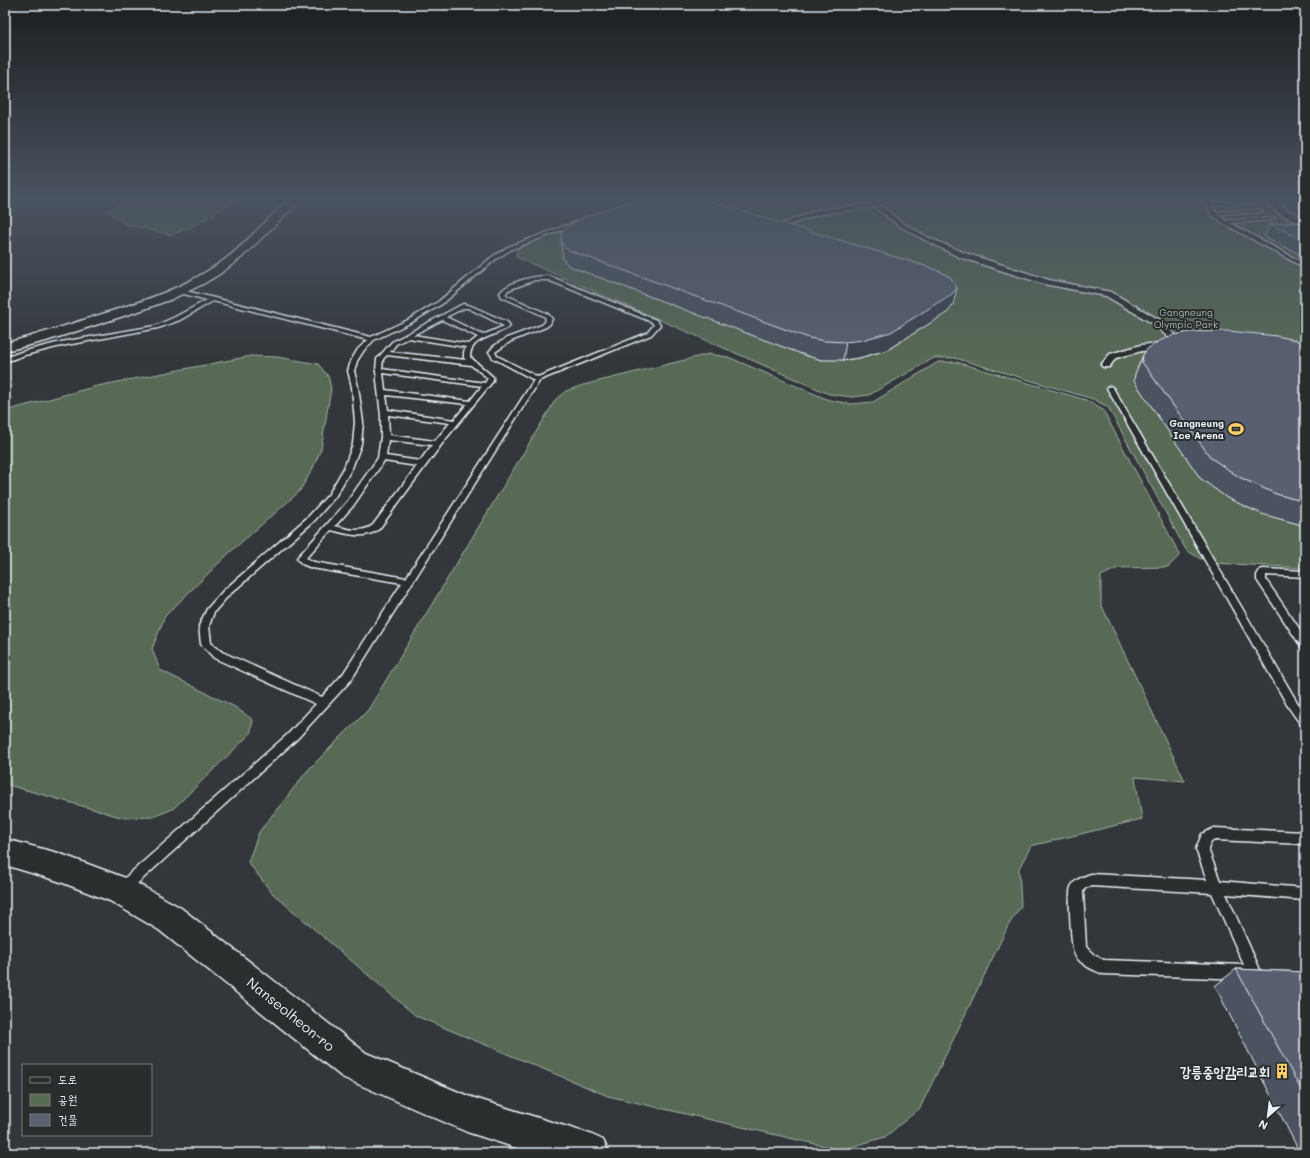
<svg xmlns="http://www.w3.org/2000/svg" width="1310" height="1158" viewBox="0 0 1310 1158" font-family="Mali,'Poor Story',sans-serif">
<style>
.green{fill:#586b55;stroke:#a0aea6}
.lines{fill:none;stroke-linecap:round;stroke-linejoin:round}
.service-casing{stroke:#e8f1f8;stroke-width:3}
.pedestrian-casing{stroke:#e8f1f8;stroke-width:3}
.tertiary-casing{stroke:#e8f1f8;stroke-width:3}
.service{fill:#2a2d2e;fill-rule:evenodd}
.pedestrian{fill:#2a2d2e;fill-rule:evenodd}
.tertiary{fill:#2a2d2e;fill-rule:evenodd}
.wall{fill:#4c5261;stroke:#e8f1f8}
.shaded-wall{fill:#3e424f;stroke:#e8f1f8}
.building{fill:#585f71;stroke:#e8f1f8}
.labels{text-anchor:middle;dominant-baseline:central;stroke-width:4;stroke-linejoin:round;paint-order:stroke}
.far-park-label{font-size:10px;fill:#a7b5af;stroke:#2a2d2e}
.far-poi-label{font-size:10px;font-weight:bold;fill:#e8f1f8;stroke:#2a2d2e;text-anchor:end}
.near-street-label{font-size:14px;fill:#e8f1f8;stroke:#2a2d2e}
.near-poi-label{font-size:14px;font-weight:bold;fill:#e8f1f8;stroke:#2a2d2e;text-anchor:end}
</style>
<rect width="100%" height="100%" fill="#33373b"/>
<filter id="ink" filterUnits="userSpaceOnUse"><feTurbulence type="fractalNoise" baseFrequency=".025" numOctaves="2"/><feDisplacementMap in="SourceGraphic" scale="8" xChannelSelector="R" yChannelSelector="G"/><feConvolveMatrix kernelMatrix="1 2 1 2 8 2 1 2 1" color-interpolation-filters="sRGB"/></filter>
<g filter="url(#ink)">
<path class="green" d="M 123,199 L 248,199 L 227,206 L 192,227 L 171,235 L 125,224 L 107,211 L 123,202 Z
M 654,199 L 1259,199 L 1273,212 L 1305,228 L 1305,568 L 1213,563 L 1199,558 L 1186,550 L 1108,407 L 1093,399 L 955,358 L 934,358 L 869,395 L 852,397 L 829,394 L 516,257 L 517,250 L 530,243 Z
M 709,354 L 728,357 L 829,400 L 851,404 L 873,402 L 938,362 L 956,362 L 1086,400 L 1103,410 L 1180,555 L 1168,567 L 1118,568 L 1101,576 L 1101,604 L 1185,781 L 1135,777 L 1142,819 L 1031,846 L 1019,868 L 1021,906 L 1008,926 L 920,1108 L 885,1137 L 841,1150 L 608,1096 L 416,1016 L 272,893 L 248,862 L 259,832 L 308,770 L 368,710 L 556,399 L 566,391 L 583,385 Z
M 251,356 L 277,357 L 318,364 L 328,376 L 331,388 L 321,449 L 313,468 L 299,492 L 229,553 L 165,616 L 152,649 L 160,670 L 235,707 L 253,720 L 250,734 L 173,809 L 153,817 L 124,818 L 5,784 L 5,411 L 97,386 Z"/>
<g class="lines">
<defs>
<path id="service" d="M 1205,199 L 1209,199 L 1211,203 L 1254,201 L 1252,203 L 1212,205 L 1215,212 L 1261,210 L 1263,211 L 1261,212 L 1217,214 L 1226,221 L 1275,218 L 1273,220 L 1230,223 L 1305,264 L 1305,268 L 1221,222 L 1211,214 Z
M 578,221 L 582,222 L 512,249 L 496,259 L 442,304 L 412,322 L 374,340 L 364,350 L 357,361 L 354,371 L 358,387 L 363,422 L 361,444 L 352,468 L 335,497 L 314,521 L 229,595 L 214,612 L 209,626 L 211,643 L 222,652 L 322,697 L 343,674 L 402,583 L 312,568 L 302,564 L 297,558 L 347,502 L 378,458 L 381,437 L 381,416 L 376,371 L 377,359 L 392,342 L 463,304 L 471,306 L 507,322 L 510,326 C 498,337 470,336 470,357 L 493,377 L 493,381 L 444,441 L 379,529 C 364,540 348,534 331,530 L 306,558 L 314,562 L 406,578 L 534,380 L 493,358 L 489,352 L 494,346 L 507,338 L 542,325 L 545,322 L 546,319 L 544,316 L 502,297 L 500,293 C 509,281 534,276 549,276 L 656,320 L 660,325 L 651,335 L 540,380 L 351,680 L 296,740 L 128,892 L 123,894 L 118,892 L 117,888 L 118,884 L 288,734 L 316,704 L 214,658 L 201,644 L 199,626 L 207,609 L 223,591 L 308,517 L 329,494 L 344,468 L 353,444 L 355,422 L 352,387 L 348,371 L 351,361 L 358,349 L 368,340 L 213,301 L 180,320 L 158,328 L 61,346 L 25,355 L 5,362 L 5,358 L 21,352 L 61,342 L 155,326 L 175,317 L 207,300 L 176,292 L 175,291 L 178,289 L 371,337 L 408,320 L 438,302 L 492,257 L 508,247 ZM 535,280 L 548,280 L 652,322 L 654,325 L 647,333 L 538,377 L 497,356 L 495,352 L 511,341 L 546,327 L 550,324 L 552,319 L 548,314 L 506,295 L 506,293 L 508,290 ZM 464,308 L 468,308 L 504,326 L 483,335 L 446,317 ZM 442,320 L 478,337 L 469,344 L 413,335 ZM 408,338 L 466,347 L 464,352 L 464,358 L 466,360 L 390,352 L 396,344 ZM 387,355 L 471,365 L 488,378 L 485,383 L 382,369 L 383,359 ZM 383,373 L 482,386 L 470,401 L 385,390 ZM 386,395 L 467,404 L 454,420 L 388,410 ZM 388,415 L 450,423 L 435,441 L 389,435 ZM 388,440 L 432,445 L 420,461 L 386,456 ZM 384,461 L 417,466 L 373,525 C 361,534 348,529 335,526 L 353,506 Z
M 1110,386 L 1113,388 L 1297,702 L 1305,714 L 1305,726 L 1301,725 L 1289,708 L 1107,388 Z
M 1263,569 L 1305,571 L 1305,577 L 1266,575 L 1266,580 L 1305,637 L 1305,649 L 1302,648 L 1257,580 L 1257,575 L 1260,570 Z
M 1214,828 L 1305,832 L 1305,844 L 1215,840 L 1211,842 L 1208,849 L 1220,881 L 1305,888 L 1305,900 L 1226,894 L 1261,972 L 1259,977 L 1254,979 L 1250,977 L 1246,979 L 1103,974 C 1093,970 1081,965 1075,955 C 1071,949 1068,893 1071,887 C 1075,879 1083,877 1091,874 L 1207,880 L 1196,849 L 1202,834 ZM 1091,886 L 1212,893 L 1244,965 L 1104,960 L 1094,955 L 1086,947 L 1083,892 L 1085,888 Z"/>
<path id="pedestrian" d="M 866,199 L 873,199 L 902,223 L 929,238 L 965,253 L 1049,280 L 1111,292 L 1158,319 L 1185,344 L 1181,347 L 1178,346 L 1152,323 L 1106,296 L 1044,284 L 959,257 L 925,240 L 898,225 L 875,207 L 820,214 L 773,230 L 768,229 L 819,210 L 871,204 Z
M 1169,342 L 1173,345 L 1172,347 L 1142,351 L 1116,358 L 1109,367 L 1103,367 L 1101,365 L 1110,354 L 1141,345 Z"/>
<path id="tertiary" d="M 290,199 L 302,199 L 241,258 L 218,275 L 203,284 L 172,299 L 139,311 L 46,341 L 5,351 L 5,343 C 35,336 64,326 93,317 C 138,303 184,289 223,261 C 248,243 266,218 290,199 Z
M 1263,199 L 1275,199 L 1288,210 L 1305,219 L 1305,226 L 1280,214 Z
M 5,839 L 58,853 L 120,876 L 131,880 L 181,908 L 366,1053 L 468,1096 L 590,1134 L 603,1140 L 609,1153 L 532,1153 L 467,1132 L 342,1077 L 159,930 L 110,901 L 58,881 L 5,865 Z"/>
</defs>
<use href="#service" class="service-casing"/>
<use href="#pedestrian" class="pedestrian-casing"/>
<use href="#tertiary" class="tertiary-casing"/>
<use href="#service" class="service"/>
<use href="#pedestrian" class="pedestrian"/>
<use href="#tertiary" class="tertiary"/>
</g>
<path class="wall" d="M 1305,222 L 1305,257 L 1264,236 L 1270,224 Z
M 561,243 L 953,305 L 948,312 L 887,350 L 859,358 L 843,360 L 822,360 L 807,356 L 569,266 L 563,259 Z
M 1305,342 L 1305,526 L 1262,514 L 1227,498 L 1200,478 L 1134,381 L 1135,374 L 1143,355 Z
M 1236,969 L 1305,972 L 1305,1153 L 1300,1153 L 1215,986 Z"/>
<path class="shaded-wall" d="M 957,288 L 953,305 L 948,312 L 887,350 L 859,358 L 843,360 L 846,342 Z"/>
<path class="building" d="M 635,199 L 699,199 L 712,202 L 929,267 L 941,272 L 951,278 L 957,288 L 952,294 L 891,332 L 862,340 L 846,342 L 825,341 L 809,338 L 568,250 L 561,243 L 561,235 L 563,230 L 579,219 Z
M 1305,222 L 1305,241 L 1270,224 Z
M 1228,331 L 1277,336 L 1305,342 L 1305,502 L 1276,494 L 1239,477 L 1211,458 L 1142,362 L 1143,355 L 1147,349 L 1159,341 L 1174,335 L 1190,332 Z
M 1236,969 L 1305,972 L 1305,1097 Z"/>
</g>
<linearGradient id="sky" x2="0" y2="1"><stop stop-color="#1c1e20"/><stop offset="0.55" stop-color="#4a5360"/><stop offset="1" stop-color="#4a5360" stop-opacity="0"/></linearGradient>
<rect width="1310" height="361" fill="url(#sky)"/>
<defs>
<symbol id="stadium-bare" viewBox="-9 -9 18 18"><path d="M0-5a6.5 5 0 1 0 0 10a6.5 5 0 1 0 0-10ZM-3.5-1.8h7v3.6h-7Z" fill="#ffd166" stroke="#2a2d2e" stroke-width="2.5" paint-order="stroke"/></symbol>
<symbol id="building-bare" viewBox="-9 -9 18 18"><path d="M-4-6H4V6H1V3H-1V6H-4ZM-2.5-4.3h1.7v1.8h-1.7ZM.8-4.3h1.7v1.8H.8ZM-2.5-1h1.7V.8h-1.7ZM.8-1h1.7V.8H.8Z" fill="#ffd166" stroke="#2a2d2e" stroke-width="2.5" paint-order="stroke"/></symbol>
</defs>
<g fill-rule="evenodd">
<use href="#stadium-bare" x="1225" y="418" width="22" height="22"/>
<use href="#building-bare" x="1271" y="1060" width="22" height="22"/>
</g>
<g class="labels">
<g class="far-park-label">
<text x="1186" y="312">Gangneung<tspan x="1186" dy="12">Olympic Park</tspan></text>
</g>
<g class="far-poi-label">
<text x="1224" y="423">Gangneung<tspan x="1224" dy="12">Ice Arena</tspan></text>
</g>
<g class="near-street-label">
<text transform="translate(291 1014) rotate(39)">Nanseolheon-ro</text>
</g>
<g class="near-poi-label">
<text x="1270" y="1071">강릉중앙감리교회</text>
</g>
</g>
<rect width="1310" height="1158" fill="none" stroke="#2a2d2e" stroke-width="20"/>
<rect x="10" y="10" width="1290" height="1138" fill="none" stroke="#e8f1f8" stroke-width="1.5" filter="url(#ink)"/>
<rect x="22" y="1064" width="130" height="72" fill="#2a2d2e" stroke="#767b7f"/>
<rect x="30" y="1077" width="20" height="6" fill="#2a2d2e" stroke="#767b7f"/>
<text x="58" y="1084" font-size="12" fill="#e8f1f8">도로</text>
<rect x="30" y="1094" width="20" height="12" fill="#586b55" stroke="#767b7f"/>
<text x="58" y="1104" font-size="12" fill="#e8f1f8">공원</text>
<rect x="30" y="1114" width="20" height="12" fill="#585f71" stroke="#767b7f"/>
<text x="58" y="1124" font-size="12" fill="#e8f1f8">건물</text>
<g transform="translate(1268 1116) rotate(208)" stroke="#2a2d2e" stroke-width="3" paint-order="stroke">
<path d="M0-3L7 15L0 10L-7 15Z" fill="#e8f1f8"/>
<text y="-6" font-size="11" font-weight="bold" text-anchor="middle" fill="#e8f1f8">N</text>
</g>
</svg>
